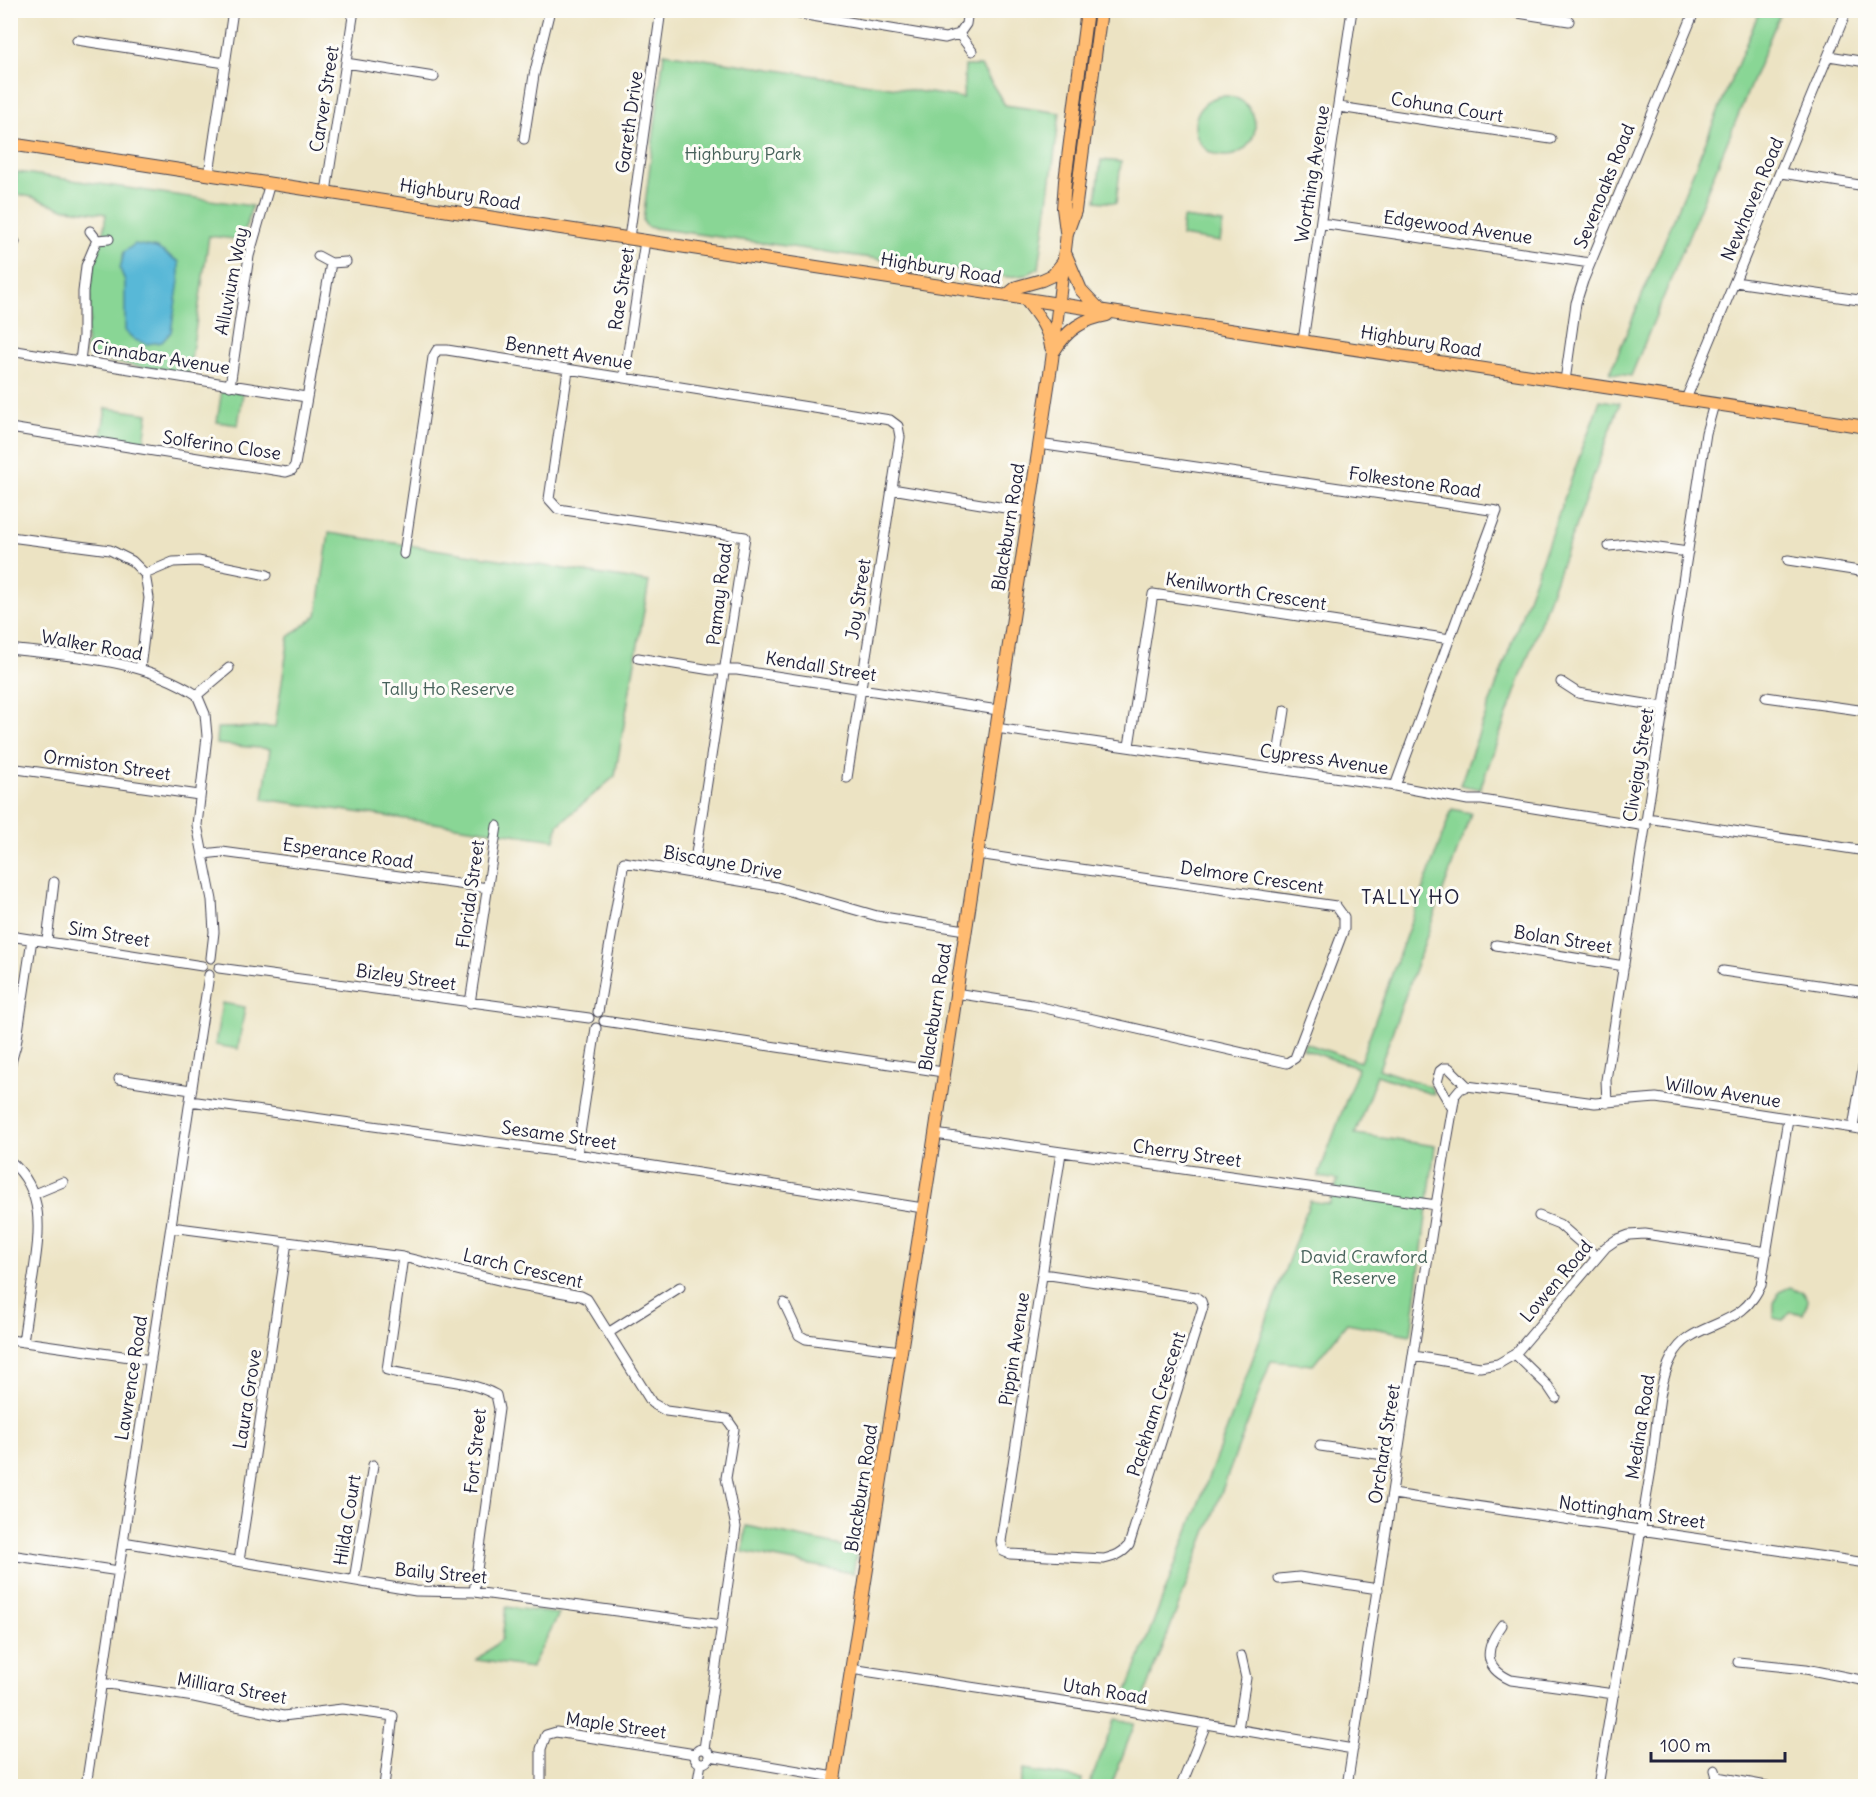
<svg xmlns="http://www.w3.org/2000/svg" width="1876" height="1797" viewBox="0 0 1876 1797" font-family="Delius,sans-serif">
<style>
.green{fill:#89d695;stroke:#567c68;stroke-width:1.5}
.water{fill:#58b8d7;stroke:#3d6d89;stroke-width:1.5}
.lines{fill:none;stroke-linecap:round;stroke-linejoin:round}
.minor-casing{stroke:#403f4f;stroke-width:11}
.major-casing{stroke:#403f4f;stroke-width:14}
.minor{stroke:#fff;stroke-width:9}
.major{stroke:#ffbb71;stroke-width:12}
.labels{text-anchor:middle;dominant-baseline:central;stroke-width:6;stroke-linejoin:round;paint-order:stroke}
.street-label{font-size:18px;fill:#22223b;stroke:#fdfcf7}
.park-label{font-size:18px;fill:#46615a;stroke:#fdfcf7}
.neighbourhood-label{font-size:20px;letter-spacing:1.5px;fill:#22223b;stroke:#fdfcf7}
</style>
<rect width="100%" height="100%" fill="#fdfcf7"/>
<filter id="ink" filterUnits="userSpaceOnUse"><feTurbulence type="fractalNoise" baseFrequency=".0167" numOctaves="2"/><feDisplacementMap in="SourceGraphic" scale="12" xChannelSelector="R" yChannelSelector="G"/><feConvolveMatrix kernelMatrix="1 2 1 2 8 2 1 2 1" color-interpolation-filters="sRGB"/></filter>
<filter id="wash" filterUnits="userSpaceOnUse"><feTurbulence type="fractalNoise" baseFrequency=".008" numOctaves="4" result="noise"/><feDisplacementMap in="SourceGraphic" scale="24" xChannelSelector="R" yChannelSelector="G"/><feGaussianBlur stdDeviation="1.35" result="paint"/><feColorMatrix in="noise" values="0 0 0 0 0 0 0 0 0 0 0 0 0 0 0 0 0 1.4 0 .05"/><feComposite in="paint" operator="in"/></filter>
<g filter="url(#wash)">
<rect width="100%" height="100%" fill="#ece3c3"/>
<path class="green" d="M 1760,10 L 1781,11 L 1631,376 L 1610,373 Z
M 664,53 L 963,98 L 965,66 L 981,66 L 1005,105 L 1060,113 L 1039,268 L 1026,275 L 1008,277 L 647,227 L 643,221 Z
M1195 126a30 30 0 1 1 60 0a30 30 0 1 1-60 0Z
M 1101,160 L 1121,162 L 1116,203 L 1096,201 Z
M 17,172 L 252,206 L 242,240 L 209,236 L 189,373 L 141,367 L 91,358 L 86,352 L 87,326 L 90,321 L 90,293 L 94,266 L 102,242 L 106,214 L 61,208 L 32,197 L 14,194 Z
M 1183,218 L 1223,223 L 1220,242 L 1181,236 Z
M 222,389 L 243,393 L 238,425 L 217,422 Z
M 1600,400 L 1620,403 L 1480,789 L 1460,785 Z
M 106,408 L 148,414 L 144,443 L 101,437 Z
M 329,533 L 649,582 L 615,776 L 558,825 L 555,840 L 263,799 L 270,749 L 216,744 L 217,728 L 275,727 L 289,637 L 317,615 Z
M 1452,809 L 1471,813 L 1379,1069 L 1431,1087 L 1434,1095 L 1377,1075 L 1355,1134 L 1435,1146 L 1411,1335 L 1347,1323 L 1313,1365 L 1271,1361 L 1142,1702 L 1124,1699 L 1233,1413 L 1310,1201 L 1329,1204 L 1338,1180 L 1318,1177 L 1358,1068 L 1303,1049 L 1305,1043 L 1360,1062 Z
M 222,1003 L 245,1007 L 238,1049 L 215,1045 Z
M 1790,1287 L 1802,1292 L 1808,1301 L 1803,1314 L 1790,1311 L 1783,1320 L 1774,1318 L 1774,1303 L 1779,1292 Z
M 746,1526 L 857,1549 L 853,1573 L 743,1552 Z
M 506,1607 L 559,1614 L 531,1668 L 477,1660 L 502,1639 Z
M 1115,1719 L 1135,1723 L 1111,1786 L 1089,1786 Z
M 1023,1770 L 1082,1779 L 1081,1786 L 1020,1786 Z"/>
<path class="water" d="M 135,244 L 157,248 L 179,262 L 179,281 L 171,332 L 162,342 L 147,344 L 135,340 L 125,331 L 125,281 L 120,269 L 124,252 Z"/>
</g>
<g filter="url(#ink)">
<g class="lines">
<defs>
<path id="minor" d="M 776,10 L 945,38 L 959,34 L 966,24 L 968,10
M 1499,10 L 1569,21
M 959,34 L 972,51
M 77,40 L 225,63
M 1829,56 L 1866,62
M 346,63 L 434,77
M 1339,107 L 1551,139
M 524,139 L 534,75 L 550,10
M 1781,173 L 1866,186
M 209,174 L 233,10
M 326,192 L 354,10
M 1321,223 L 1590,263
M 90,231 L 97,240 L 109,239
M 629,238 L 661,10
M 10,242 L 15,242
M 318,256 L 331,263 L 346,262
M 1735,282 L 1866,301
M 1303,341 L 1352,10
M 10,350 L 306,397
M 80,361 L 83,336 L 83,292 L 86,266 L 97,240
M 568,370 L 549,499 L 558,509 L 745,537 L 693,873
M 624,378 L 645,241
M 1565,381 L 1576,303 L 1583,281 L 1695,10
M 230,386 L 249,256 L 270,183
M 1686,399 L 1847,10
M 10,428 L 286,472 L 292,470 L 295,465 L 331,263
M 1039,444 L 1497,511 L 1395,786
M 892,489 L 1029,512
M 10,537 L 110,550 L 132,561 L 145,574 L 149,598 L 140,668
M 1609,546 L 1629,544 L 1688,552
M 404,554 L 433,357 L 437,350 L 447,350 L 890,420 L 898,426 L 900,437 L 847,778
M 1788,560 L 1866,572
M 145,574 L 173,562 L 198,561 L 267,575
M 10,649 C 75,657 142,659 197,695
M 638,658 L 711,670 L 737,670 L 998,710
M 1561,682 L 1578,693 L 1664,707
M 197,695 L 205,714 L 207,736 L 197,825 L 212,900 L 214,932 L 211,958
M 197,695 L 229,668
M 1766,697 L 1866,711
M 996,728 L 1395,786 L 1468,800 L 1482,800 L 1646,826
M 1129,746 L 1153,594 L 1450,639
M 10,768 L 199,795
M 1276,768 L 1285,710
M 1647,818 L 1866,851
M 203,854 L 222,852 L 488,888
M 10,936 L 202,966
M 47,941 L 54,882
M 1496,945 L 1624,966
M 219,968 L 589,1018
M 1723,971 L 1866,992
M 955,993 L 1032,1005 L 1287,1063 L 1295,1058 L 1344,929 L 1344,917 L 1336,906 L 977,854
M 470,1003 L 497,826
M 598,1012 L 624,862 L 776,887 L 877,916 L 965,930
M 604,1021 L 943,1072
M 10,1066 L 16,1045 L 32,939
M 119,1079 L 191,1090
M 190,1101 L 577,1154 L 923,1208
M 1607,1103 L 1606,1080 L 1706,433 L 1714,404
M 1451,1106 L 1437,1082 L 1440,1071 L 1444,1068 L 1449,1068 L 1467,1086
M 1853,1128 L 1866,1050
M 935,1134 L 1436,1205
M 577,1154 L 596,1028
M 10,1161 C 47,1192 39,1236 33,1277 C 29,1299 26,1320 23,1342
M 34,1194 L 63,1182
M 1539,1216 L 1559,1224 L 1597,1257
M 171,1227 L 403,1257 L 515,1284 L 581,1296 L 587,1299 L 652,1403 L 666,1411 L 727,1419 L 734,1429 L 726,1478 L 736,1527 L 704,1749
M 403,1257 L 387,1370 C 422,1380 464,1377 496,1395 L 499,1409 L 474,1592
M 1043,1274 L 1196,1297 L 1201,1301 L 1203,1307 L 1129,1545 C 1122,1554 1115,1556 1104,1559 L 1010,1554 L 1003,1551 L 1001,1541 L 1061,1153
M 784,1303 L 799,1335 L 806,1339 L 901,1351
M 608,1333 L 680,1287
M 10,1340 L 151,1360
M 1515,1354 L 1548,1386 L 1556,1398
M 1414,1356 L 1480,1367 L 1498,1364 L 1515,1354 L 1606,1247 L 1616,1240 L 1629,1235 L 1645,1234 L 1767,1252
M 1320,1446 L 1398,1457
M 1393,1494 L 1866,1563
M 123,1542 L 416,1591 L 474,1592 L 722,1625
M 10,1555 L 119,1571
M 239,1561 L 287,1242
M 1279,1579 L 1299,1577 L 1378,1589
M 354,1580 L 373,1465
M 1502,1625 C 1485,1648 1482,1667 1511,1680 L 1614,1694
M 1738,1662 L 1806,1669 L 1866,1681
M 851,1669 L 1123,1710 L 1353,1749
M 102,1683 L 194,1697 L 283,1716 L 342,1709 L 393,1716 L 384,1786
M 1238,1729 L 1246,1678 L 1241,1656
M695 1756a7 7 0 1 1 14 0a7 7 0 1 1-14 0Z
M 710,1756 L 834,1777
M 1717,1777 L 1767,1786
M 86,1786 L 209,975
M 541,1786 L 541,1749 L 546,1735 L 556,1732 L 695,1754
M 697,1786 L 701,1763
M 1181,1786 L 1206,1724
M 1347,1786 L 1436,1205 L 1455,1095 L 1460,1089 L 1467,1086 L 1595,1103 L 1656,1098 L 1866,1130
M 1598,1786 C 1616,1679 1634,1571 1652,1463 C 1657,1432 1657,1384 1672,1357 C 1686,1328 1720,1328 1742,1310 C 1751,1303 1756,1294 1761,1285 L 1788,1119
M 1711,1786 L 1717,1777 L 1715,1770"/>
<path id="major" d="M 10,144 L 1866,427
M 1066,231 L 1063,208 L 1065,181 L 1087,10
M 1066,255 L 1081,290 L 1100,310
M 1006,296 L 1017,287 L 1042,280 L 1053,275 L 1064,261
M 1026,300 C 1038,316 1048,327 1051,347
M 1054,351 C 1067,330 1083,319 1107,315
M 833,1786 L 935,1134 L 1052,360 L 1067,233 L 1075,211 L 1101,10"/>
</defs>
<use href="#minor" class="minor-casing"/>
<use href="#major" class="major-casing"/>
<use href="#minor" class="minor"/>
<use href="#major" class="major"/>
</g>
</g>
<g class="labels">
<g class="street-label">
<text transform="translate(324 99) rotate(-81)">Carver Street</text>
<text transform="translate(1447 107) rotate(9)">Cohuna Court</text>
<text transform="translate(629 122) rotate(-82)">Gareth Drive</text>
<text transform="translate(1312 174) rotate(-81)">Worthing Avenue</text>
<text transform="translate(1604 186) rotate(-68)">Sevenoaks Road</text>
<text transform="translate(460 194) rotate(9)">Highbury Road</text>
<text transform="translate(1752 199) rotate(-67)">Newhaven Road</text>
<text transform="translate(1458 227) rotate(8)">Edgewood Avenue</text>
<text transform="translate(941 268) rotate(9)">Highbury Road</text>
<text transform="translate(231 281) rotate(-79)">Alluvium Way</text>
<text transform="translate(621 289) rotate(-81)">Rae Street</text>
<text transform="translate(1421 341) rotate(9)">Highbury Road</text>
<text transform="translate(569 353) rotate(9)">Bennett Avenue</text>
<text transform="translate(161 357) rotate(9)">Cinnabar Avenue</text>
<text transform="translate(222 445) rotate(8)">Solferino Close</text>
<text transform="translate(1415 482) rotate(8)">Folkestone Road</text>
<text transform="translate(1008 527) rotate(-81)">Blackburn Road</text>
<text transform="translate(1246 591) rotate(9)">Kenilworth Crescent</text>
<text transform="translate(719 594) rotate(-83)">Pamay Road</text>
<text transform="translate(858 599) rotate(-81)">Joy Street</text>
<text transform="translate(92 645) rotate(10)">Walker Road</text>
<text transform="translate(821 666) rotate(9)">Kendall Street</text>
<text transform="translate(1324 759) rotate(8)">Cypress Avenue</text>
<text transform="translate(107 765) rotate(8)">Ormiston Street</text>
<text transform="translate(1638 765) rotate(-81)">Clivejay Street</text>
<text transform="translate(348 853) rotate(8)">Esperance Road</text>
<text transform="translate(723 862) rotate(10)">Biscayne Drive</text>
<text transform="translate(1252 877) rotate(8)">Delmore Crescent</text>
<text transform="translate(470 894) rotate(-82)">Florida Street</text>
<text transform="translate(109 934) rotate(9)">Sim Street</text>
<text transform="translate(1563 939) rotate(9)">Bolan Street</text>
<text transform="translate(406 977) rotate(8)">Bizley Street</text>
<text transform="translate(935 1007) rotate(-81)">Blackburn Road</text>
<text transform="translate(1723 1092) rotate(9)">Willow Avenue</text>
<text transform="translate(559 1135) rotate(8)">Sesame Street</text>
<text transform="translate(1187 1153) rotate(8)">Cherry Street</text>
<text transform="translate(523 1268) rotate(13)">Larch Crescent</text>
<text transform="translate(1556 1281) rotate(-50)">Lowen Road</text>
<text transform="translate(1014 1349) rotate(-81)">Pippin Avenue</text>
<text transform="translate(131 1378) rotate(-81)">Lawrence Road</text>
<text transform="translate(247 1399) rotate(-81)">Laura Grove</text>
<text transform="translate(1156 1404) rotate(-72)">Packham Crescent</text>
<text transform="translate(1640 1427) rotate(-81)">Medina Road</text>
<text transform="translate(1384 1444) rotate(-81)">Orchard Street</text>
<text transform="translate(475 1451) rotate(-84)">Fort Street</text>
<text transform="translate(861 1488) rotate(-81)">Blackburn Road</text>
<text transform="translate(1632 1512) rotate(8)">Nottingham Street</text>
<text transform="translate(347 1520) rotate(-81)">Hilda Court</text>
<text transform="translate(441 1573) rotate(5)">Baily Street</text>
<text transform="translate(232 1688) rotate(10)">Milliara Street</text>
<text transform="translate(1105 1691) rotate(9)">Utah Road</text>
<text transform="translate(616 1725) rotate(8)">Maple Street</text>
</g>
<g class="park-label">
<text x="743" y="153">Highbury Park</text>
<text x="448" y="688">Tally Ho Reserve</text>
<text x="1364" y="1256">David Crawford<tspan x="1364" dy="21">Reserve</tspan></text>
</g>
<g class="neighbourhood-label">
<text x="1411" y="896">TALLY HO</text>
</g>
</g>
<rect width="1876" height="1797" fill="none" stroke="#fdfcf7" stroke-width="36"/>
<path d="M1651 1752v9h134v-9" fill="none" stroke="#22223b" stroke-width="3"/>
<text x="1660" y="1752" font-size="18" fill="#22223b" stroke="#fdfcf7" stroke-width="4.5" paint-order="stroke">100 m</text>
</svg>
